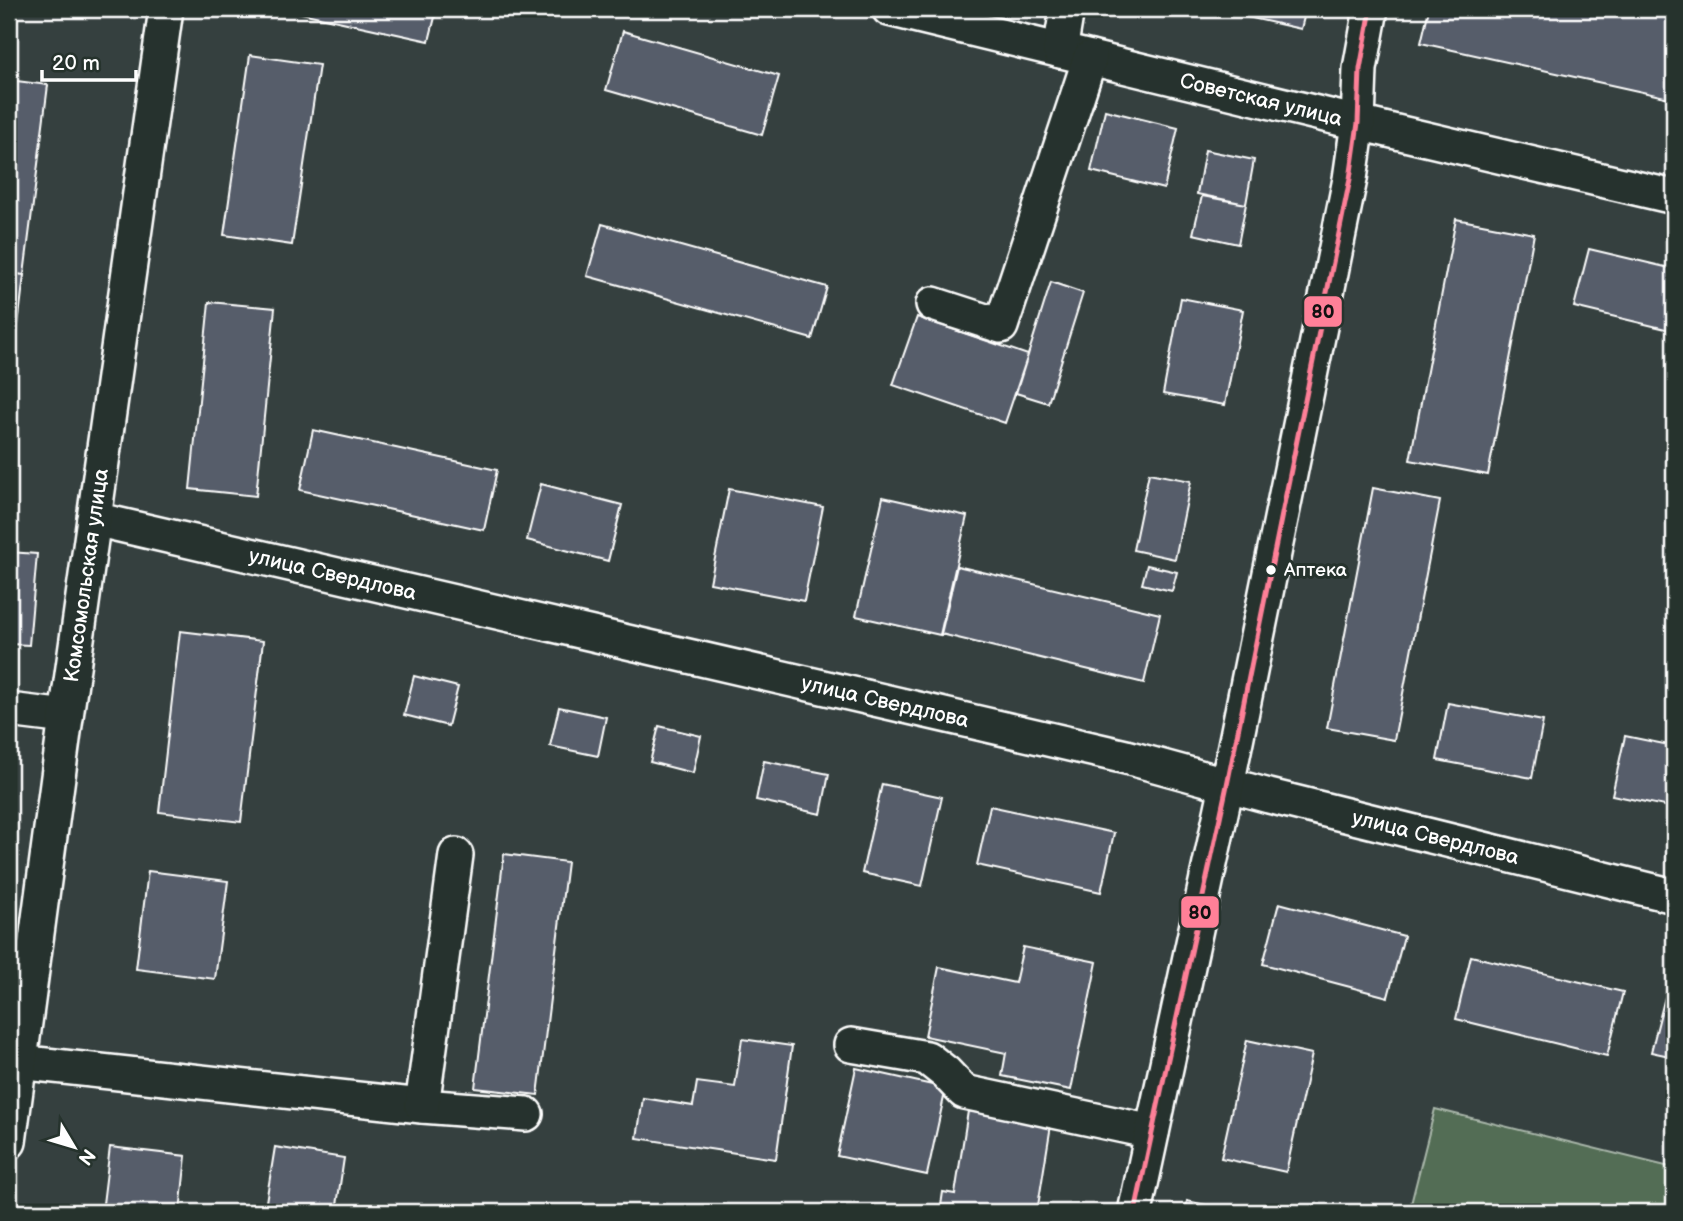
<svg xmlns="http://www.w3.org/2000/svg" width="1683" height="1221" viewBox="0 0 1683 1221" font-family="'Balsamiq Sans',sans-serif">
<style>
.green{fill:#536d54;stroke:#a9b6aa;stroke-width:2}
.building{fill:#575d6a;stroke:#fff;stroke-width:2}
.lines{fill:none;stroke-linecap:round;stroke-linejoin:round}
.minor-casing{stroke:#fff;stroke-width:38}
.minor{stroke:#26332d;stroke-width:33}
.bus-1-casing{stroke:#26332d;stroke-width:10}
.bus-1{stroke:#ff8098;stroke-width:5}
.bus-dot{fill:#fff;stroke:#26332d;stroke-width:2.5}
.labels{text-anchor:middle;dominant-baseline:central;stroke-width:6;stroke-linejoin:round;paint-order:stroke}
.bus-label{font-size:19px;fill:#fff;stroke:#26332d;text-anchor:start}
.street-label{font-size:21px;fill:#fff;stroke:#26332d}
.line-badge{stroke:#26332d;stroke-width:2.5}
.pale-badge-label{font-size:19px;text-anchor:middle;font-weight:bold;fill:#111}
</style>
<rect width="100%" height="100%" fill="#35403f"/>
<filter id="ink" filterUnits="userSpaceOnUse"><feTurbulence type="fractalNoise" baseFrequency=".0143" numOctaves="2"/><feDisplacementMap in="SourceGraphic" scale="14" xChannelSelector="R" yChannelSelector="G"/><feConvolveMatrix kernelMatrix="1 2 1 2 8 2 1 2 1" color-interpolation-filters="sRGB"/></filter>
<g filter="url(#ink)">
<path class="green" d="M 1435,1109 L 1674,1168 L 1674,1212 L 1409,1212 Z"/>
<path class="building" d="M 283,9 L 437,9 L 429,41 Z
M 1211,9 L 1306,9 L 1301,29 Z
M 1429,9 L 1571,9 L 1593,14 L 1594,9 L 1674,9 L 1674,99 L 1421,43 Z
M 623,31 L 779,76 L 762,135 L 606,90 Z
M 250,55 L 319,65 L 292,245 L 224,235 Z
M 9,80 L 48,85 L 24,275 L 9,273 Z
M 1105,110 L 1178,128 L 1164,189 L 1091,171 Z
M 1205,150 L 1254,160 L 1246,204 L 1197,194 Z
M 1202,196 L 1246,204 L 1238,244 L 1193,234 Z
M 1456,219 L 1534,234 L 1488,475 L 1410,460 Z
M 602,224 L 827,287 L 812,339 L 587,276 Z
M 1589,249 L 1674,269 L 1674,331 L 1574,307 Z
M 9,273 L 24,275 L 9,401 Z
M 1051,282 L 1083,293 L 1048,403 L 1016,393 Z
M 1181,298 L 1243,310 L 1225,405 L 1163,394 Z
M 209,302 L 275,308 L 256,496 L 190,489 Z
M 917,317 L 1028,355 L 1005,423 L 893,385 Z
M 313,430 L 497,470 L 484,530 L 300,490 Z
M 1149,473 L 1191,481 L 1175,559 L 1133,550 Z
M 541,484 L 622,505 L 608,561 L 527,540 Z
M 1373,488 L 1440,501 L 1394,740 L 1327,728 Z
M 729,489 L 823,507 L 804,601 L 710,583 Z
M 883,497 L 967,516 L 940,635 L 856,616 Z
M 9,552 L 37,554 L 29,645 L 9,644 Z
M 1147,565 L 1177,572 L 1172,591 L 1142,584 Z
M 957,566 L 1160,614 L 1144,683 L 941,634 Z
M 180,631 L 263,641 L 241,822 L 159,812 Z
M 414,676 L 458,687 L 448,726 L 404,715 Z
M 1448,703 L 1543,721 L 1532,778 L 1437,760 Z
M 559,707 L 606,717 L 598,756 L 550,746 Z
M 659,726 L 701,736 L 693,773 L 650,762 Z
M 1625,736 L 1674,746 L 1674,808 L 1612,795 Z
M 764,761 L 829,774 L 821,814 L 756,800 Z
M 882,784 L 942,797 L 922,886 L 862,873 Z
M 990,806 L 1114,833 L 1101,892 L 977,865 Z
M 504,854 L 567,862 L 538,1095 L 475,1088 Z
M 148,871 L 228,881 L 215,979 L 136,969 Z
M 1279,903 L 1404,936 L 1388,997 L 1263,964 Z
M 1023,947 L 1097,962 L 1071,1090 L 1002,1076 L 1006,1053 L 925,1036 L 939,967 L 1015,983 Z
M 1471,956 L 1623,992 L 1607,1056 L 1456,1019 Z
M 1668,985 L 1674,987 L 1674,1057 L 1651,1052 Z
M 742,1039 L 792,1046 L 776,1159 L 637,1138 L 643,1098 L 693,1106 L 697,1082 L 735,1087 Z
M 1247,1040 L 1312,1054 L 1286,1172 L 1221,1158 Z
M 856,1068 L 946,1088 L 927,1175 L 837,1156 Z
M 968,1111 L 1051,1125 L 1037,1212 L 940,1212 L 943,1192 L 955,1194 Z
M 110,1147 L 186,1156 L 180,1212 L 102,1212 Z
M 275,1147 L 344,1158 L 336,1212 L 266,1202 Z
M 1187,1201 L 1239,1212 L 1185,1212 Z"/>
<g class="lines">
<defs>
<g id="minor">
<path id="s1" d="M 889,9 L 1358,123 L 1674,197"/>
<path d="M 1060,51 L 1067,9"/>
<path d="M 933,304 L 1001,326 L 1090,58"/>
<path id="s2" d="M 94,519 L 1126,757 L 1269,796 L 1674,896"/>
<path d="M 9,710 L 66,717"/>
<path d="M 851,1045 L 927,1058 L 946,1073 L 964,1092 L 1152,1132"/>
<path d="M 9,1061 L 422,1106 L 526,1114"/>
<path d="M 422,1106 L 456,855"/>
<path id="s3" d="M 9,1142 L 66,717 L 166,9"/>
<path d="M 1135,1212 L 1227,785 L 1350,179 L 1358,123 L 1360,69 L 1371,9"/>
</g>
</defs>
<use href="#minor" class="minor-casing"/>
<use href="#minor" class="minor"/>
<defs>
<path id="bus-1" d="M 1135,1212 L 1227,785 L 1350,179 L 1358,123 L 1360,69 L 1371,9"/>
</defs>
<use href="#bus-1" class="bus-1-casing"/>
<use href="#bus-1" class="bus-1"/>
</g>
</g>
<circle class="bus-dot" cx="1271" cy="570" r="6"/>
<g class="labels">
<g class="bus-label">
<text x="1284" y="570">Аптека</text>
</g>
<g class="street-label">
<text stroke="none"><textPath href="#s1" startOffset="383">Советская улица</textPath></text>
<text stroke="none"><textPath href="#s2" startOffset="245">улица Свердлова</textPath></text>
<text stroke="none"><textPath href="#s3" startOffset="572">Комсомольская улица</textPath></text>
<text stroke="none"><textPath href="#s2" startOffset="812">улица Свердлова</textPath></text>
<text stroke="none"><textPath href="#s2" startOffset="1379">улица Свердлова</textPath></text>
</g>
</g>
<g class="line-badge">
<rect x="1303" y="295" width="40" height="33" rx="7" fill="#ff8098"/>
<rect x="1180" y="895" width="40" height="34" rx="7" fill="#ff8098"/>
</g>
<g class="pale-badge-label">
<text x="1323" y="318">80</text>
<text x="1200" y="919">80</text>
</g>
<rect width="1683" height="1221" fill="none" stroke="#26332d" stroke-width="35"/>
<rect x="18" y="18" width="1648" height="1186" fill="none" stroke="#fff" stroke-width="2.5" filter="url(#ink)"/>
<g transform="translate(74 1147) rotate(128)" stroke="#26332d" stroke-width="5" paint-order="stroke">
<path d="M0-5L12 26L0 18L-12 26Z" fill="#ffffff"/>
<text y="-10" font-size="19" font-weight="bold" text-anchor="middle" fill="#ffffff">N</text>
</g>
<path d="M42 70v10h94v-10" fill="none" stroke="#ffffff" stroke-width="3.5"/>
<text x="52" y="70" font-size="21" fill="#ffffff" stroke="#26332d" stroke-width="5" paint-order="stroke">20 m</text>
</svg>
